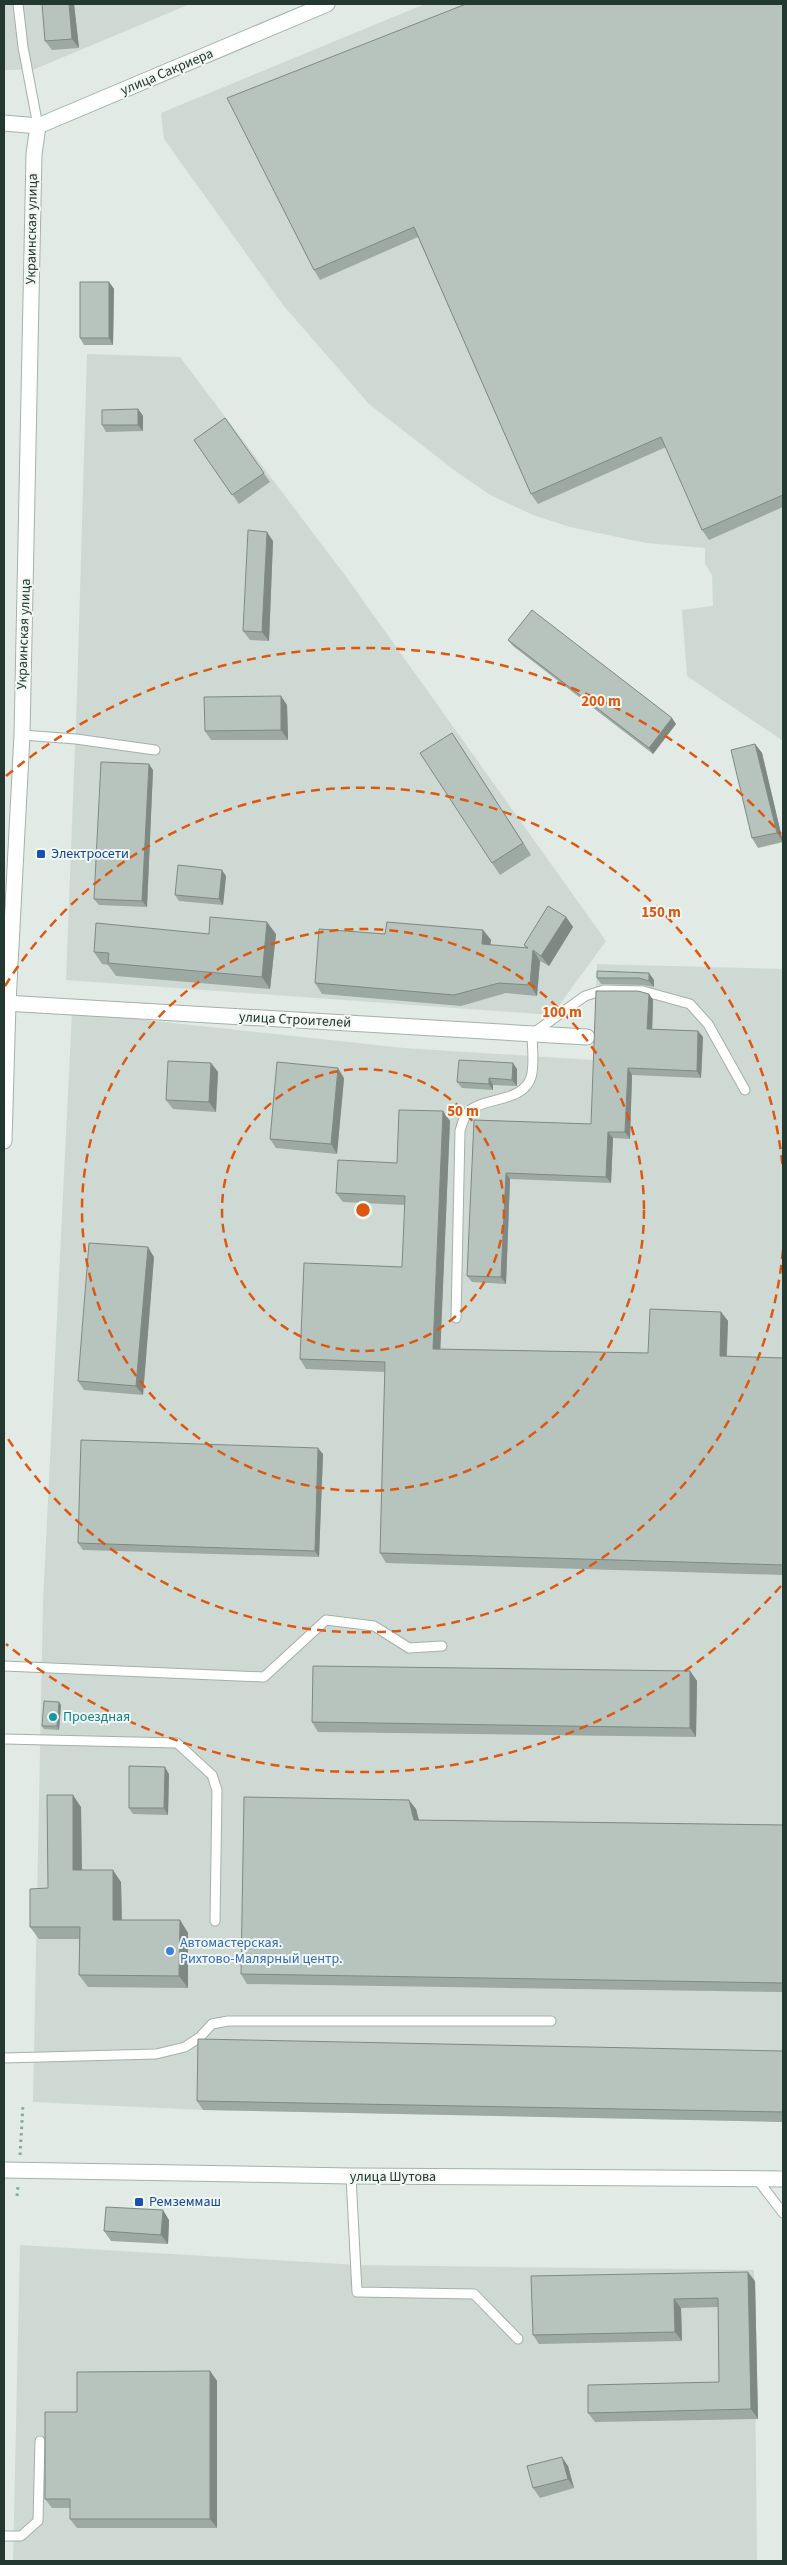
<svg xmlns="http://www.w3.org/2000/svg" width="787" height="2565" viewBox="0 0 787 2565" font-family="'Source Sans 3',sans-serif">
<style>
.built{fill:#cfd9d3}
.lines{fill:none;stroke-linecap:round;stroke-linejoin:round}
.lane-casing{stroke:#a4b1aa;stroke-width:11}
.street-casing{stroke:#a4b1aa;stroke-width:17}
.secondary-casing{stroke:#a1b4ab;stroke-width:17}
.path{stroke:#84aa99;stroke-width:3;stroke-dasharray:2.5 4;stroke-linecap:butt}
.lane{stroke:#fff;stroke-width:9}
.street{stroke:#fff;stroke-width:15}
.secondary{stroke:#fff;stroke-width:15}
.wall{fill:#9da9a3}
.shaded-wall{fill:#7f8984}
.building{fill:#b6c4bd;stroke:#7f8984}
.ring{fill:none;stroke:#de570e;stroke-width:2.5;stroke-dasharray:9 6}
.transit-dot{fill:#1a4fb4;stroke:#f1f7f3;stroke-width:2}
.culture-dot{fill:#0f9aa8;stroke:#f1f7f3;stroke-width:2}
.shop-dot{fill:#3f7fe0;stroke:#f1f7f3;stroke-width:2}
.labels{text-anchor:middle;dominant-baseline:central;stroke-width:4;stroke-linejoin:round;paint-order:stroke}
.street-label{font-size:14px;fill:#233830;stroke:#f1f7f3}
.transit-label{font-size:14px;fill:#164399;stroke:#f1f7f3;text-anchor:start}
.culture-label{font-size:14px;fill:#0d838f;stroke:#f1f7f3;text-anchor:start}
.shop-label{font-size:14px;fill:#366cbe;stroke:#f1f7f3;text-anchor:start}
.centre{fill:#de570e;stroke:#f1f7f3;stroke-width:2.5}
.ring-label{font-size:15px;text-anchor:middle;font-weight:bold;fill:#de570e;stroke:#f1f7f3;stroke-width:4;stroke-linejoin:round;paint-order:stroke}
</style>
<rect width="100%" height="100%" fill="#e1eae4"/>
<path class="built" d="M 4,4 L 190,4 L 35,69 L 8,70 L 4,70 Z
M 425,4 L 783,4 L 783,741 L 687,676 L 682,610 L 713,606 L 712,575 L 705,564 L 705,548 L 646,543 L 570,527 L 533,515 L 490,495 L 454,470 L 369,404 L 283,305 L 164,139 L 161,113 Z
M 87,354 L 180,357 L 347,578 L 606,941 L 552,1015 L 66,980 L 77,694 Z
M 597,964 L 783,969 L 783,2122 L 203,2110 L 33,2102 L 43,1602 L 72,1012 L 404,1048 L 593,1060 Z
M 20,2245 L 358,2265 L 754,2270 L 757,2561 L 13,2561 Z"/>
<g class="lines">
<defs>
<path id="lane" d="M 18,4 L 23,47 L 38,126
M 22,735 L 76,739 L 155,750
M 456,1318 L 460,1131 C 462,1124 464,1115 470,1110 C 486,1097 524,1102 531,1077 C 535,1065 532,1047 532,1034 L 585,996 L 604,990 L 643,991 L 690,1004 L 708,1024 L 745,1090
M 4,1666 L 264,1677 L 326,1620 L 374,1626 L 409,1648 L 442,1646
M 4,1739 L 177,1743 L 212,1775 L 217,1790 L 215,1921
M 4,2058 L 156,2054 L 185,2047 L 200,2037 L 212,2024 L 228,2021 L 551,2021
M 351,2176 L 357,2292 L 474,2294 L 518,2339
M 757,2179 L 783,2213
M 4,2536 L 21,2536 L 38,2521 L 40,2441"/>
<path id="street" d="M 4,1003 L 587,1037"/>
<path id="secondary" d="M 4,123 L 38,126 L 327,4
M 4,1141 L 8,1003 L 22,735 L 34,154 L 38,126
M 4,2170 L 351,2176 L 783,2179"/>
</defs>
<use href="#lane" class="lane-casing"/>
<use href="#street" class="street-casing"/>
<use href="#secondary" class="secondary-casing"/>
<path class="path" d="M 20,2155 L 23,2105
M 17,2196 L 18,2186"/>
<use href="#lane" class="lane"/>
<use href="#street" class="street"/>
<use href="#secondary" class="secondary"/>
</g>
<path class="wall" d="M 42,4 L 74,4 L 79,48 L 52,50 L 45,41 Z
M 783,4 L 783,507 L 709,540 L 702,530 L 666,447 L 538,504 L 531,494 L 418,237 L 320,280 L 314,270 Z
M 109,282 L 114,289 L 113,345 L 84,345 L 80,338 Z
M 138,409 L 143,416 L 143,431 L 106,432 L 102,425 Z
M 225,418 L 270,482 L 239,504 L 194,440 Z
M 273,541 L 269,641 L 250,640 L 243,631 Z
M 508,640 L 676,724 L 653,754 L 513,646 Z
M 287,705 L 288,740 L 211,740 L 205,731 Z
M 755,744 L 762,753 L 783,842 L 758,848 L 752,838 Z
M 460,745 L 531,855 L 500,875 L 492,863 Z
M 153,770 L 147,907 L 99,905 L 94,899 Z
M 226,876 L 223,905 L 179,901 L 175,895 Z
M 566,917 L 573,927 L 549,966 L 540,961 L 537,996 L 506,993 L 461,1006 L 322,994 L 315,983 L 385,934 L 483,930 L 491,940 L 490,945 L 526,948 L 524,945 Z
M 209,934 L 276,934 L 270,989 L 116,976 L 108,965 L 102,964 L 94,952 Z
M 597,971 L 654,980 L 654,987 L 643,985 L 601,984 L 597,978 Z
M 649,994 L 653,1000 L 652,1029 L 698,1031 L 703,1037 L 701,1078 L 632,1075 L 630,1139 L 613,1138 L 611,1183 L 510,1179 L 506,1284 L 472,1282 L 467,1276 L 474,1120 L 591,1124 Z
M 211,1063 L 218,1072 L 216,1112 L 173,1109 L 166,1100 Z
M 517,1069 L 517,1086 L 493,1085 L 493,1090 L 462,1088 L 457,1082 Z
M 344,1078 L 337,1154 L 276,1148 L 270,1139 Z
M 443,1111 L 450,1121 L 440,1349 L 648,1353 L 721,1312 L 728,1321 L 727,1356 L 783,1358 L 783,1575 L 386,1563 L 380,1553 L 385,1372 L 306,1369 L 300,1359 L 402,1267 L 405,1205 L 343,1202 L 336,1193 L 397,1163 Z
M 154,1257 L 143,1395 L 84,1390 L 78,1381 Z
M 323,1454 L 319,1557 L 83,1550 L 78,1543 Z
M 690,1671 L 697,1681 L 696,1737 L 318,1732 L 312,1722 Z
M 61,1705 L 59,1730 L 44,1729 L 42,1726 Z
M 169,1774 L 168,1815 L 133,1814 L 129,1808 Z
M 81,1807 L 82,1870 L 121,1882 L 122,1920 L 180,1920 L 188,1933 L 188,1988 L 88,1987 L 79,1975 L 79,1939 L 39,1939 L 30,1927 L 48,1888 Z
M 416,1809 L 419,1820 L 783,1825 L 783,1992 L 247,1984 L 241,1974 Z
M 783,2051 L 783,2122 L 203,2110 L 197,2101 Z
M 169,2220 L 168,2244 L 111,2241 L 104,2231 Z
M 531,2276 L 755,2281 L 758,2419 L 595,2422 L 588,2413 L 719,2382 L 718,2307 L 681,2308 L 682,2341 L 539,2344 L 533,2335 Z
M 210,2371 L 217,2381 L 217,2528 L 77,2528 L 70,2519 L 70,2508 L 52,2508 L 45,2499 L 77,2412 Z
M 568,2466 L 574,2488 L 540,2498 L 533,2488 Z"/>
<path class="shaded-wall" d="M 69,4 L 74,4 L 79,48 L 72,39 Z
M 109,282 L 114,289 L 113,345 L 109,338 Z
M 138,409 L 143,416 L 143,431 L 138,425 Z
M 267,532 L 273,541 L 269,641 L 262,632 Z
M 281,696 L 287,705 L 288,740 L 281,730 Z
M 672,718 L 676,724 L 653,754 L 649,748 Z
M 452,733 L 460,745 L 531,855 L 523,843 Z
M 755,744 L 762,753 L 783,842 L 777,833 Z
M 149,764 L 153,770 L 147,907 L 142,901 Z
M 222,870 L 226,876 L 223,905 L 219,899 Z
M 566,917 L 573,927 L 549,966 L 541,956 Z
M 267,922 L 276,934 L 270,989 L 262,977 Z
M 483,930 L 491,940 L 489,955 L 482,944 Z
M 533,950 L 540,961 L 537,996 L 530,985 Z
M 649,973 L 654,980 L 654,987 L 649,981 Z
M 649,994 L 653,1000 L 652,1035 L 647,1029 Z
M 698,1031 L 703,1037 L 701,1078 L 697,1071 Z
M 211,1063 L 218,1072 L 216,1112 L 209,1102 Z
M 513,1063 L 517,1069 L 517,1086 L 512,1080 Z
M 338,1068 L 344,1078 L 337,1154 L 331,1144 Z
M 628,1068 L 632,1075 L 630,1139 L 625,1132 Z
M 489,1078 L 493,1085 L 493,1090 L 489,1084 Z
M 443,1111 L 450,1121 L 440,1359 L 433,1349 Z
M 608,1132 L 613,1138 L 611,1183 L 606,1177 Z
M 506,1173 L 510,1179 L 506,1284 L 501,1277 Z
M 148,1247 L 154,1257 L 143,1395 L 136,1386 Z
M 721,1312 L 728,1321 L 726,1365 L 720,1356 Z
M 318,1448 L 323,1454 L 319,1557 L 315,1551 Z
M 690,1671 L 697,1681 L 696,1737 L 690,1728 Z
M 59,1702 L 61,1705 L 59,1730 L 57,1726 Z
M 165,1767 L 169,1774 L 168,1815 L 164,1808 Z
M 73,1795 L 81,1807 L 82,1882 L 73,1870 Z
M 409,1800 L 416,1809 L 421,1829 L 414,1820 Z
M 113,1870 L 121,1882 L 122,1932 L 113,1920 Z
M 180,1920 L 188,1933 L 188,1988 L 179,1976 Z
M 163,2210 L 169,2220 L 168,2244 L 161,2235 Z
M 748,2272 L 755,2281 L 758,2419 L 751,2409 Z
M 674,2299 L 681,2308 L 682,2341 L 675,2332 Z
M 210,2371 L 217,2381 L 217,2528 L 210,2519 Z
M 562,2457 L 568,2466 L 574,2488 L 568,2479 Z"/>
<path class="building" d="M 42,4 L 69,4 L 72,39 L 45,41 Z
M 466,4 L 783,4 L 783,495 L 702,530 L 661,437 L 531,494 L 414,227 L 314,270 L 227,98 Z
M 80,282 L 109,282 L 109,338 L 80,338 Z
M 138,409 L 138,425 L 102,425 L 102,410 Z
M 225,418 L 264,473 L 232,495 L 194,440 Z
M 248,530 L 267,532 L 262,632 L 243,631 Z
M 532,610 L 672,718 L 649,748 L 508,640 Z
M 281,696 L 281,730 L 205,731 L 204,697 Z
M 452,733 L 523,843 L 492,863 L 420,753 Z
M 755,744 L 777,833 L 752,838 L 731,750 Z
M 101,762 L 149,764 L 142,901 L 94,899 Z
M 178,865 L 222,870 L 219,899 L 175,895 Z
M 548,906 L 566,917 L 541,956 L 533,950 L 530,985 L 499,983 L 454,995 L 315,983 L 319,929 L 385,934 L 387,922 L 483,930 L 482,944 L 528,948 L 524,945 Z
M 210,917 L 267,922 L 262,977 L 108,963 L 109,953 L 94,952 L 96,923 L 209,934 Z
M 597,971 L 649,973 L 649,981 L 639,978 L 597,978 Z
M 596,991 L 638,991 L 649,994 L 647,1029 L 698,1031 L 697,1071 L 628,1068 L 625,1132 L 608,1132 L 606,1177 L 506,1173 L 501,1277 L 467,1276 L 474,1120 L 591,1124 Z
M 459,1060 L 513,1063 L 512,1080 L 489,1078 L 489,1084 L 457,1082 Z
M 168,1061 L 211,1063 L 209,1102 L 166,1100 Z
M 277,1062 L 338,1068 L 331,1144 L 270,1139 Z
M 399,1110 L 443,1111 L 433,1349 L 648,1353 L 650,1309 L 721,1312 L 720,1356 L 783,1358 L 783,1565 L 380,1553 L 385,1362 L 300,1359 L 304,1263 L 402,1267 L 405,1196 L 336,1193 L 338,1160 L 397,1163 Z
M 89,1243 L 148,1247 L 136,1386 L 78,1381 Z
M 81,1440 L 318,1448 L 315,1551 L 78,1543 Z
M 313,1666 L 690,1671 L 690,1728 L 312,1722 Z
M 44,1701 L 59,1702 L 57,1726 L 42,1726 Z
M 129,1766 L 165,1767 L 164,1808 L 129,1808 Z
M 47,1795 L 73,1795 L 73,1870 L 113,1870 L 113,1920 L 180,1920 L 179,1976 L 79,1975 L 80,1927 L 30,1927 L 30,1889 L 48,1888 Z
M 244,1797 L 409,1800 L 414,1820 L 783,1825 L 783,1983 L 241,1974 Z
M 198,2039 L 783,2051 L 783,2112 L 197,2101 Z
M 106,2207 L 163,2210 L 161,2235 L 104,2231 Z
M 748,2272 L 751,2409 L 588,2413 L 588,2385 L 719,2382 L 718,2298 L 674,2299 L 675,2332 L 533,2335 L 531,2276 Z
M 210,2371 L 210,2519 L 70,2519 L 70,2499 L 45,2499 L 45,2412 L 77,2412 L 77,2372 Z
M 562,2457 L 568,2479 L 533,2488 L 527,2466 Z"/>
<g class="ring">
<circle cx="363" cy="1210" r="141"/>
<circle cx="363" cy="1210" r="281"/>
<path d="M783 1250A422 422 0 0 1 5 1434M5 986A422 422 0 0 1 783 1170"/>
<path d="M781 1586A562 562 0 0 1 6 1644M6 776A562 562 0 0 1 781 834"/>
</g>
<g class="transit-dot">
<rect x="36" y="849" width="10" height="10" rx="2.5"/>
<rect x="134" y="2197" width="10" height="10" rx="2.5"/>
</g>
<circle class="culture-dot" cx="53" cy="1717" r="5"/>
<circle class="shop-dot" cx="170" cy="1951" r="5"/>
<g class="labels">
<g class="street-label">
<text transform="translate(167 72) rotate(-23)">улица Сакриера</text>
<text transform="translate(32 229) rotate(-89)">Украинская улица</text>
<text transform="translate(24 634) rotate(-88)">Украинская улица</text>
<text transform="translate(295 1020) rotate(3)">улица Строителей</text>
<text x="393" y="2177">улица Шутова</text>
</g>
<g class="transit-label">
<text x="51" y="854">Электросети</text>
<text x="149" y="2202">Ремземмаш</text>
</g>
<g class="culture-label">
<text x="63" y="1717">Проездная</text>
</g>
<g class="shop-label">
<text x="180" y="1943">Автомастерская.<tspan x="180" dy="16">Рихтово-Малярный центр.</tspan></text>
</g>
</g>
<circle cx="363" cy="1210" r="8" class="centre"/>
<g class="ring-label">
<text x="601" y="706">200 m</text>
<text x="661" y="917">150 m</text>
<text x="562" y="1017">100 m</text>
<text x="463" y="1116">50 m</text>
</g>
<rect width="787" height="2565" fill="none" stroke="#233830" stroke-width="10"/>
</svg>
